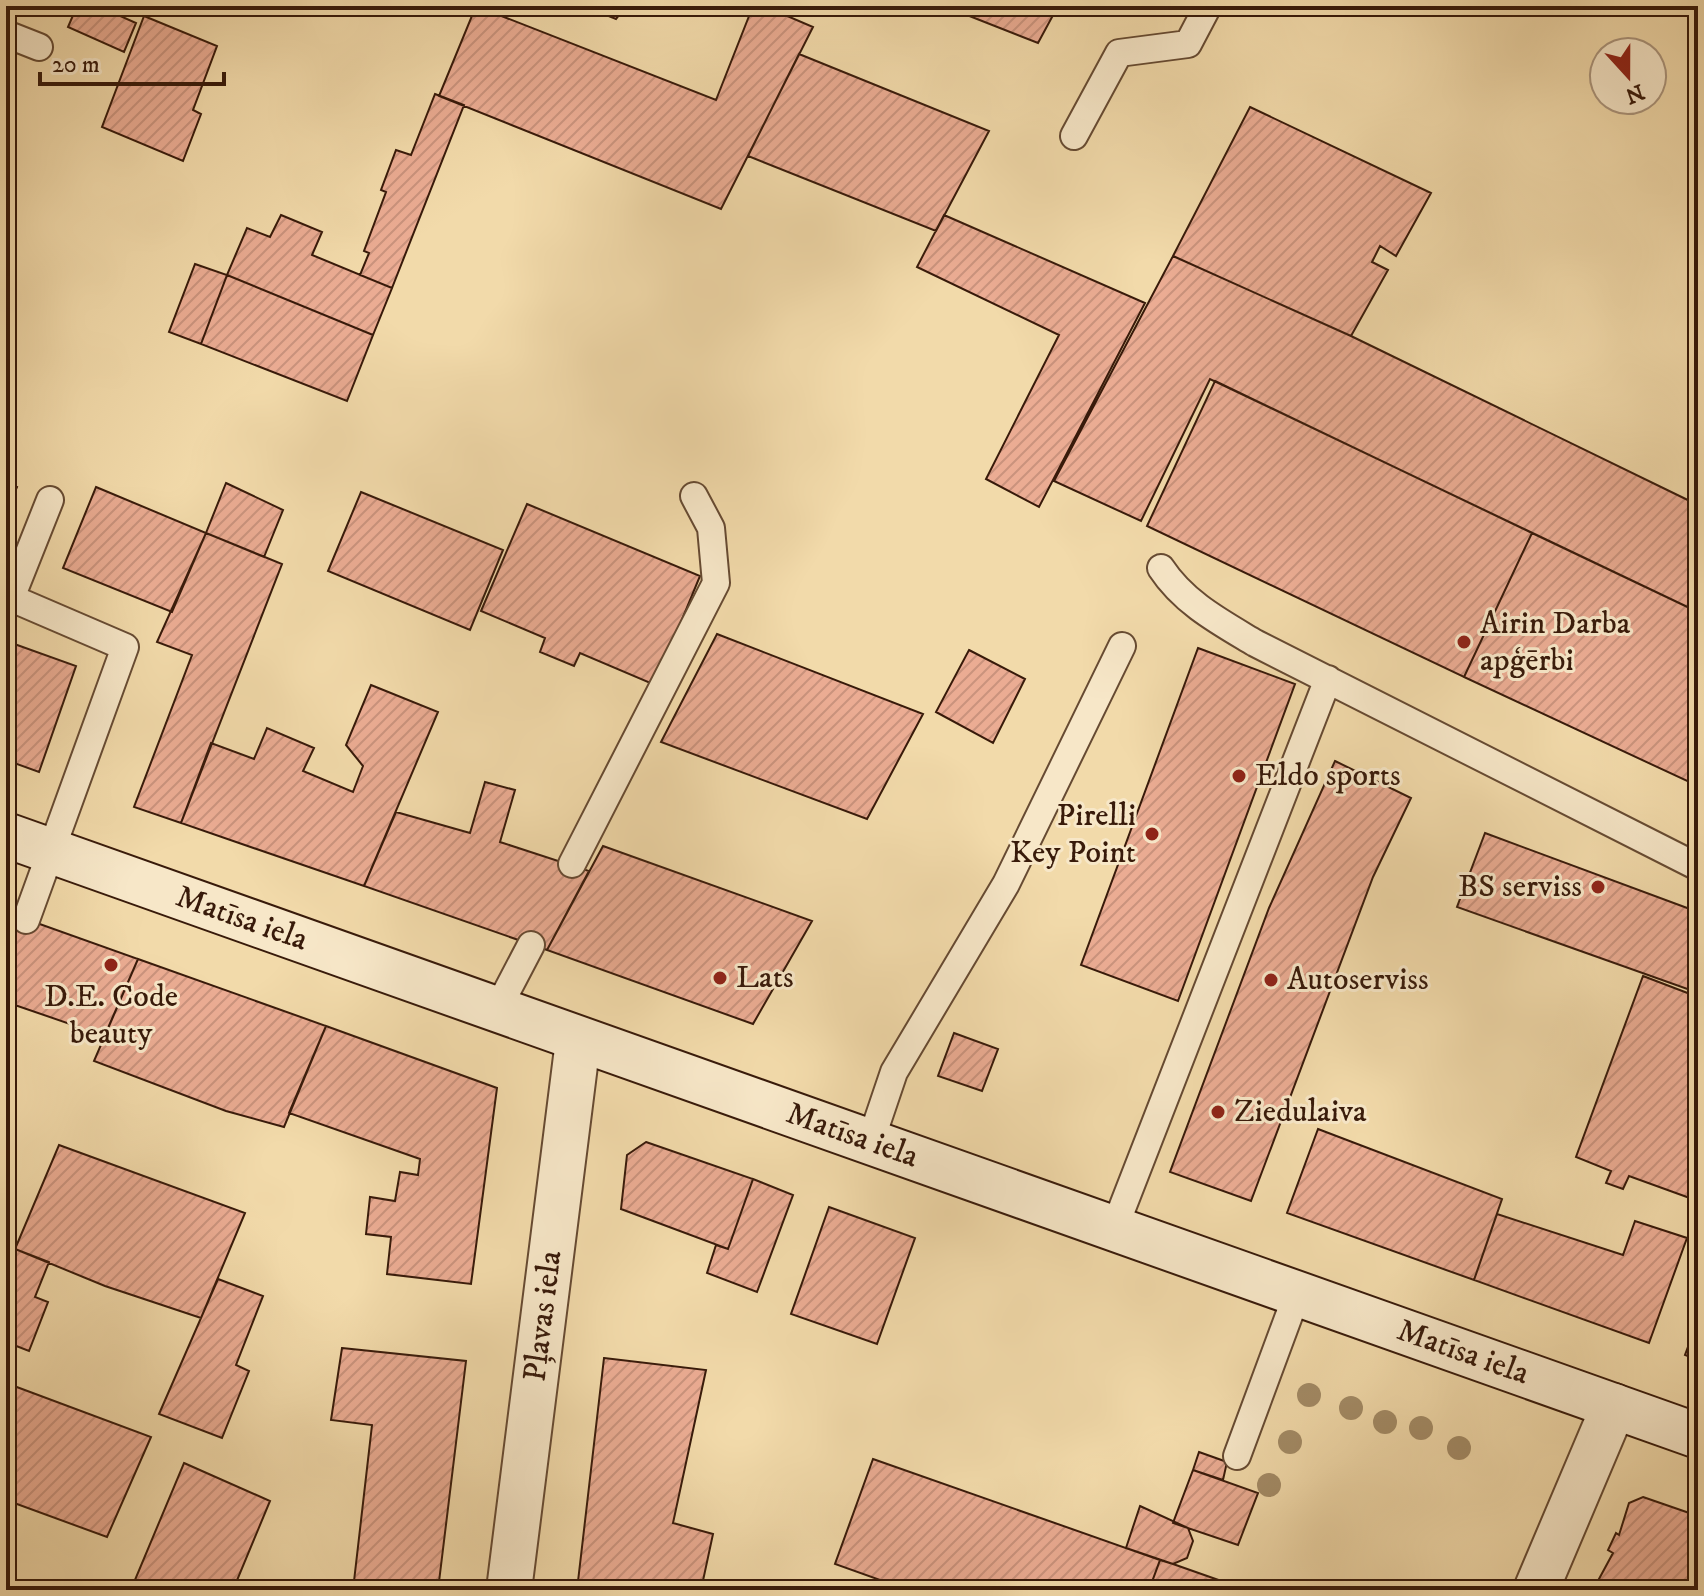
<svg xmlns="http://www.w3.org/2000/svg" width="1704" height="1596" viewBox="0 0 1704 1596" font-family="'IM FELL DW Pica',serif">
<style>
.building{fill:url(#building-hatch);stroke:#381a0a;stroke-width:2}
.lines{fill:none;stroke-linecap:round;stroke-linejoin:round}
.lane-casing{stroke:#664a32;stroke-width:30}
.street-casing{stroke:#664a32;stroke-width:48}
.secondary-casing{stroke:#381a0a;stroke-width:48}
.lane{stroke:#f7e7c8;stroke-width:26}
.street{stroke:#f7e7c8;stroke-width:44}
.secondary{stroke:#f7e7c8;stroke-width:44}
.tree{fill:#a38b66}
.poi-dot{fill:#8f2418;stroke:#f7e7c8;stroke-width:3}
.labels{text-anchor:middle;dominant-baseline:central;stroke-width:6;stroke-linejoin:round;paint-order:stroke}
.poi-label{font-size:32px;fill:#381a0a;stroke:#f7e7c8;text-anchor:start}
.street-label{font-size:32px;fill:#381a0a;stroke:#f7e7c8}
</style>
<defs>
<pattern id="building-hatch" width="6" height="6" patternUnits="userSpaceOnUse" patternTransform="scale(2)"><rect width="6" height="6" fill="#ebac93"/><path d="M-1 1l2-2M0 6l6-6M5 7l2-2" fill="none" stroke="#ca937d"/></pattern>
</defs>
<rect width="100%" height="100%" fill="#f2daaa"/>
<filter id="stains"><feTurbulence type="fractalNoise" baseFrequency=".0025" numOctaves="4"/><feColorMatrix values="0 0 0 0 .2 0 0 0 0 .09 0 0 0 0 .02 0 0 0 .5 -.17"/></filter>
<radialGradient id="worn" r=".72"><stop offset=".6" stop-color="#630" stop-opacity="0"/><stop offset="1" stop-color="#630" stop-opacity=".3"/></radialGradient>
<path class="building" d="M 77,6 L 98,6 L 136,23 L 124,52 L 68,27 Z
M 476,6 L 716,100 L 753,6 L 764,6 L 813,27 L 721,209 L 439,96 Z
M 584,6 L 626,6 L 616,19 Z
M 944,6 L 1058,6 L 1038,43 Z
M 144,16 L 217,46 L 193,110 L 201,114 L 183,161 L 102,127 Z
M 799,54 L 989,131 L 936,231 L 748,156 Z
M 435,94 L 464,105 L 392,288 L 360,275 L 369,253 L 364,251 L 386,192 L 381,190 L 396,150 L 411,155 Z
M 1250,107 L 1431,193 L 1396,256 L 1380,246 L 1372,262 L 1388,270 L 1351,336 L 1173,256 Z
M 281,215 L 322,232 L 312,255 L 392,288 L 373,335 L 227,275 L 247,228 L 270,237 Z
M 944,215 L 1145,303 L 1039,507 L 986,479 L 1059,335 L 917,267 Z
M 1173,256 L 1351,336 L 1698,505 L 1698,612 L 1210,379 L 1141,521 L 1054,481 Z
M 195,264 L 227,275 L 201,344 L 169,332 Z
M 227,275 L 373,335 L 347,401 L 201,344 Z
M 1215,381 L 1532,533 L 1464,677 L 1147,526 Z
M 6,482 L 17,487 L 6,512 Z
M 226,483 L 283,510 L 264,557 L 206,533 Z
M 96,487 L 206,533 L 172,612 L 63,568 Z
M 361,492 L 503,550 L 470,630 L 328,571 Z
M 527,504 L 700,576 L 655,685 L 580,653 L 574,666 L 540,652 L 545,638 L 481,611 Z
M 206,533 L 282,564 L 181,823 L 134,807 L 192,655 L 157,642 Z
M 1532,533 L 1698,612 L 1698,786 L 1464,677 Z
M 717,634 L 923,714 L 867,819 L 661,742 Z
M 6,641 L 76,666 L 39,772 L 6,760 Z
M 1198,648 L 1295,684 L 1178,1001 L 1081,965 Z
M 969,650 L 1025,679 L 993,743 L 936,712 Z
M 371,685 L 438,712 L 364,886 L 181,823 L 211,743 L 254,759 L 267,728 L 314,748 L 303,771 L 353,792 L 363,766 L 346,745 Z
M 1335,761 L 1411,798 L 1373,877 L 1251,1201 L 1170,1172 L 1269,908 Z
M 485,782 L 515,790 L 500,842 L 589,871 L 547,950 L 364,886 L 396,812 L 470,833 Z
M 1485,833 L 1698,912 L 1698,978 L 1693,991 L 1457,907 Z
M 603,846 L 812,921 L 753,1024 L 547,950 Z
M 6,912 L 138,959 L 101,1044 L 73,1035 L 76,1026 L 6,1002 Z
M 138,959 L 326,1026 L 284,1127 L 226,1111 L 94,1061 Z
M 1643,976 L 1698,997 L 1698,1201 L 1629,1176 L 1623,1189 L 1606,1183 L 1611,1171 L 1576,1157 Z
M 326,1026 L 497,1088 L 471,1284 L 387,1274 L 391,1237 L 366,1234 L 370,1197 L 395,1201 L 400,1172 L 418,1175 L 420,1159 L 289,1113 Z
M 954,1033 L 998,1049 L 982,1091 L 938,1076 Z
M 1318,1129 L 1502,1199 L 1474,1280 L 1287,1213 Z
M 646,1142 L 753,1179 L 728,1249 L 621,1209 L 627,1155 Z
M 59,1145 L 245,1213 L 201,1318 L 105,1286 L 15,1249 Z
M 753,1179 L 793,1195 L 757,1292 L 707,1273 L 716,1245 L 728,1249 Z
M 829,1207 L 915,1238 L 877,1344 L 791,1314 Z
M 1497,1214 L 1623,1255 L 1635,1221 L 1687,1238 L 1649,1343 L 1474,1280 Z
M 15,1249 L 49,1262 L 35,1297 L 48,1302 L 29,1351 L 6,1342 L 6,1270 Z
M 218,1279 L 263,1296 L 236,1365 L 249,1371 L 222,1438 L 159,1414 Z
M 1698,1320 L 1698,1360 L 1685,1355 Z
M 342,1348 L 466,1361 L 438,1590 L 353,1590 L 372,1425 L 331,1420 Z
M 604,1358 L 706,1370 L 673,1523 L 713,1534 L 701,1590 L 577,1590 Z
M 6,1383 L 151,1437 L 107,1537 L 6,1500 Z
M 1199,1452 L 1227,1462 L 1223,1480 L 1193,1470 Z
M 873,1459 L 1160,1560 L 1149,1590 L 908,1590 L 835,1564 Z
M 184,1463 L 270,1501 L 233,1590 L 132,1587 Z
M 1193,1470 L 1258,1493 L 1238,1545 L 1173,1523 Z
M 1643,1497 L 1698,1516 L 1698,1590 L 1593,1590 L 1613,1553 L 1608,1550 L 1616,1533 L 1619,1535 L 1629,1503 Z
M 1140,1506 L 1188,1528 L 1193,1541 L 1187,1558 L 1173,1564 L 1126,1548 Z
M 1160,1560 L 1173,1564 L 1247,1590 L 1149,1590 Z"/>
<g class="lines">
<defs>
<path id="lane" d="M 6,34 L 39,47
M 1074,136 L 1119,53 L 1188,44 L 1208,6
M 1161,568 C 1184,603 1220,622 1255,643 L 1694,865
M 572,864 L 716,583 L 711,528 L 694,496
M 26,920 L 125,647 L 11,598 L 50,500
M 497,1010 L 531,945
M 870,1143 L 894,1072 L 1006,884 L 1122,646
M 1114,1229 L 1328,679
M 1237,1456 L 1297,1294"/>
<g id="street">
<path id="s1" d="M 509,1590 L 578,1041"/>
<path d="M 1536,1590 L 1614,1406"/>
</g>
<g id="secondary">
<path id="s2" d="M 6,835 L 1698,1436"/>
</g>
</defs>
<use href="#lane" class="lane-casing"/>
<use href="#street" class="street-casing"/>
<use href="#secondary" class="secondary-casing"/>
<use href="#lane" class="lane"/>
<use href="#street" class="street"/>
<use href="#secondary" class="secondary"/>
</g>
<g class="tree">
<circle cx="1309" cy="1395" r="12"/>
<circle cx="1351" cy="1408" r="12"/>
<circle cx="1385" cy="1422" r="12"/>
<circle cx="1421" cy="1428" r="12"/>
<circle cx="1290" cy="1442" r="12"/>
<circle cx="1459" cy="1448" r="12"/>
<circle cx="1269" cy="1485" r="12"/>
</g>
<g class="poi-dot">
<circle cx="1464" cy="642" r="8"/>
<circle cx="1239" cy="776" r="8"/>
<circle cx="1152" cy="834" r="8"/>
<circle cx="1598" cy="887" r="8"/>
<circle cx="111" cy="965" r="8"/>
<circle cx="720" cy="978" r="8"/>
<circle cx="1271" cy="980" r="8"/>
<circle cx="1218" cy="1112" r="8"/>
</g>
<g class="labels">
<g class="poi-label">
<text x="1480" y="624">Airin Darba<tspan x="1480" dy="37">apģērbi</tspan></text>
<text x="1255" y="776">Eldo sports</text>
<text x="1136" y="816" text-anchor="end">Pirelli<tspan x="1136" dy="37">Key Point</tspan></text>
<text x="1582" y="887" text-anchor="end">BS serviss</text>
<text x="736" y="978">Lats</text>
<text x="1287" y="980">Autoserviss</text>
<text x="111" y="997" text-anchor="middle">D.E. Code<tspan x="111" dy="37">beauty</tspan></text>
<text x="1234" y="1112">Ziedulaiva</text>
</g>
<g class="street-label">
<text stroke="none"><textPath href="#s2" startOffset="250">Matīsa iela</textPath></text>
<text stroke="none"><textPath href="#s2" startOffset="898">Matīsa iela</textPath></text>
<text stroke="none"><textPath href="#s1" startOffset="276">Pļavas iela</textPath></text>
<text stroke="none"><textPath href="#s2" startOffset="1546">Matīsa iela</textPath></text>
</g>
</g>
<rect width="1704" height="1596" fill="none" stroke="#f2daaa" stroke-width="32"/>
<rect x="8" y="8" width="1688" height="1580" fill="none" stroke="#381a0a" stroke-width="4"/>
<rect x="16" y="16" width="1672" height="1564" fill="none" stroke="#381a0a" stroke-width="2"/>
<g transform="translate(1628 76) rotate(159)"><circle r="38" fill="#f7e7c8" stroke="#ab957c" stroke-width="2"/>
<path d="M0-6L14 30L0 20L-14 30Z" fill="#8f2418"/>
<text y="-12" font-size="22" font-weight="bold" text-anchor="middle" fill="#381a0a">N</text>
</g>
<path d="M40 72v12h184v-12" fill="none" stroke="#381a0a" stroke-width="4"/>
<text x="52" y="72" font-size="24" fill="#381a0a" stroke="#f7e7c8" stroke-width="6" paint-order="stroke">20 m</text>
<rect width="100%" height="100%" filter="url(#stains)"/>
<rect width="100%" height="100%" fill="url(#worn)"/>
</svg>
